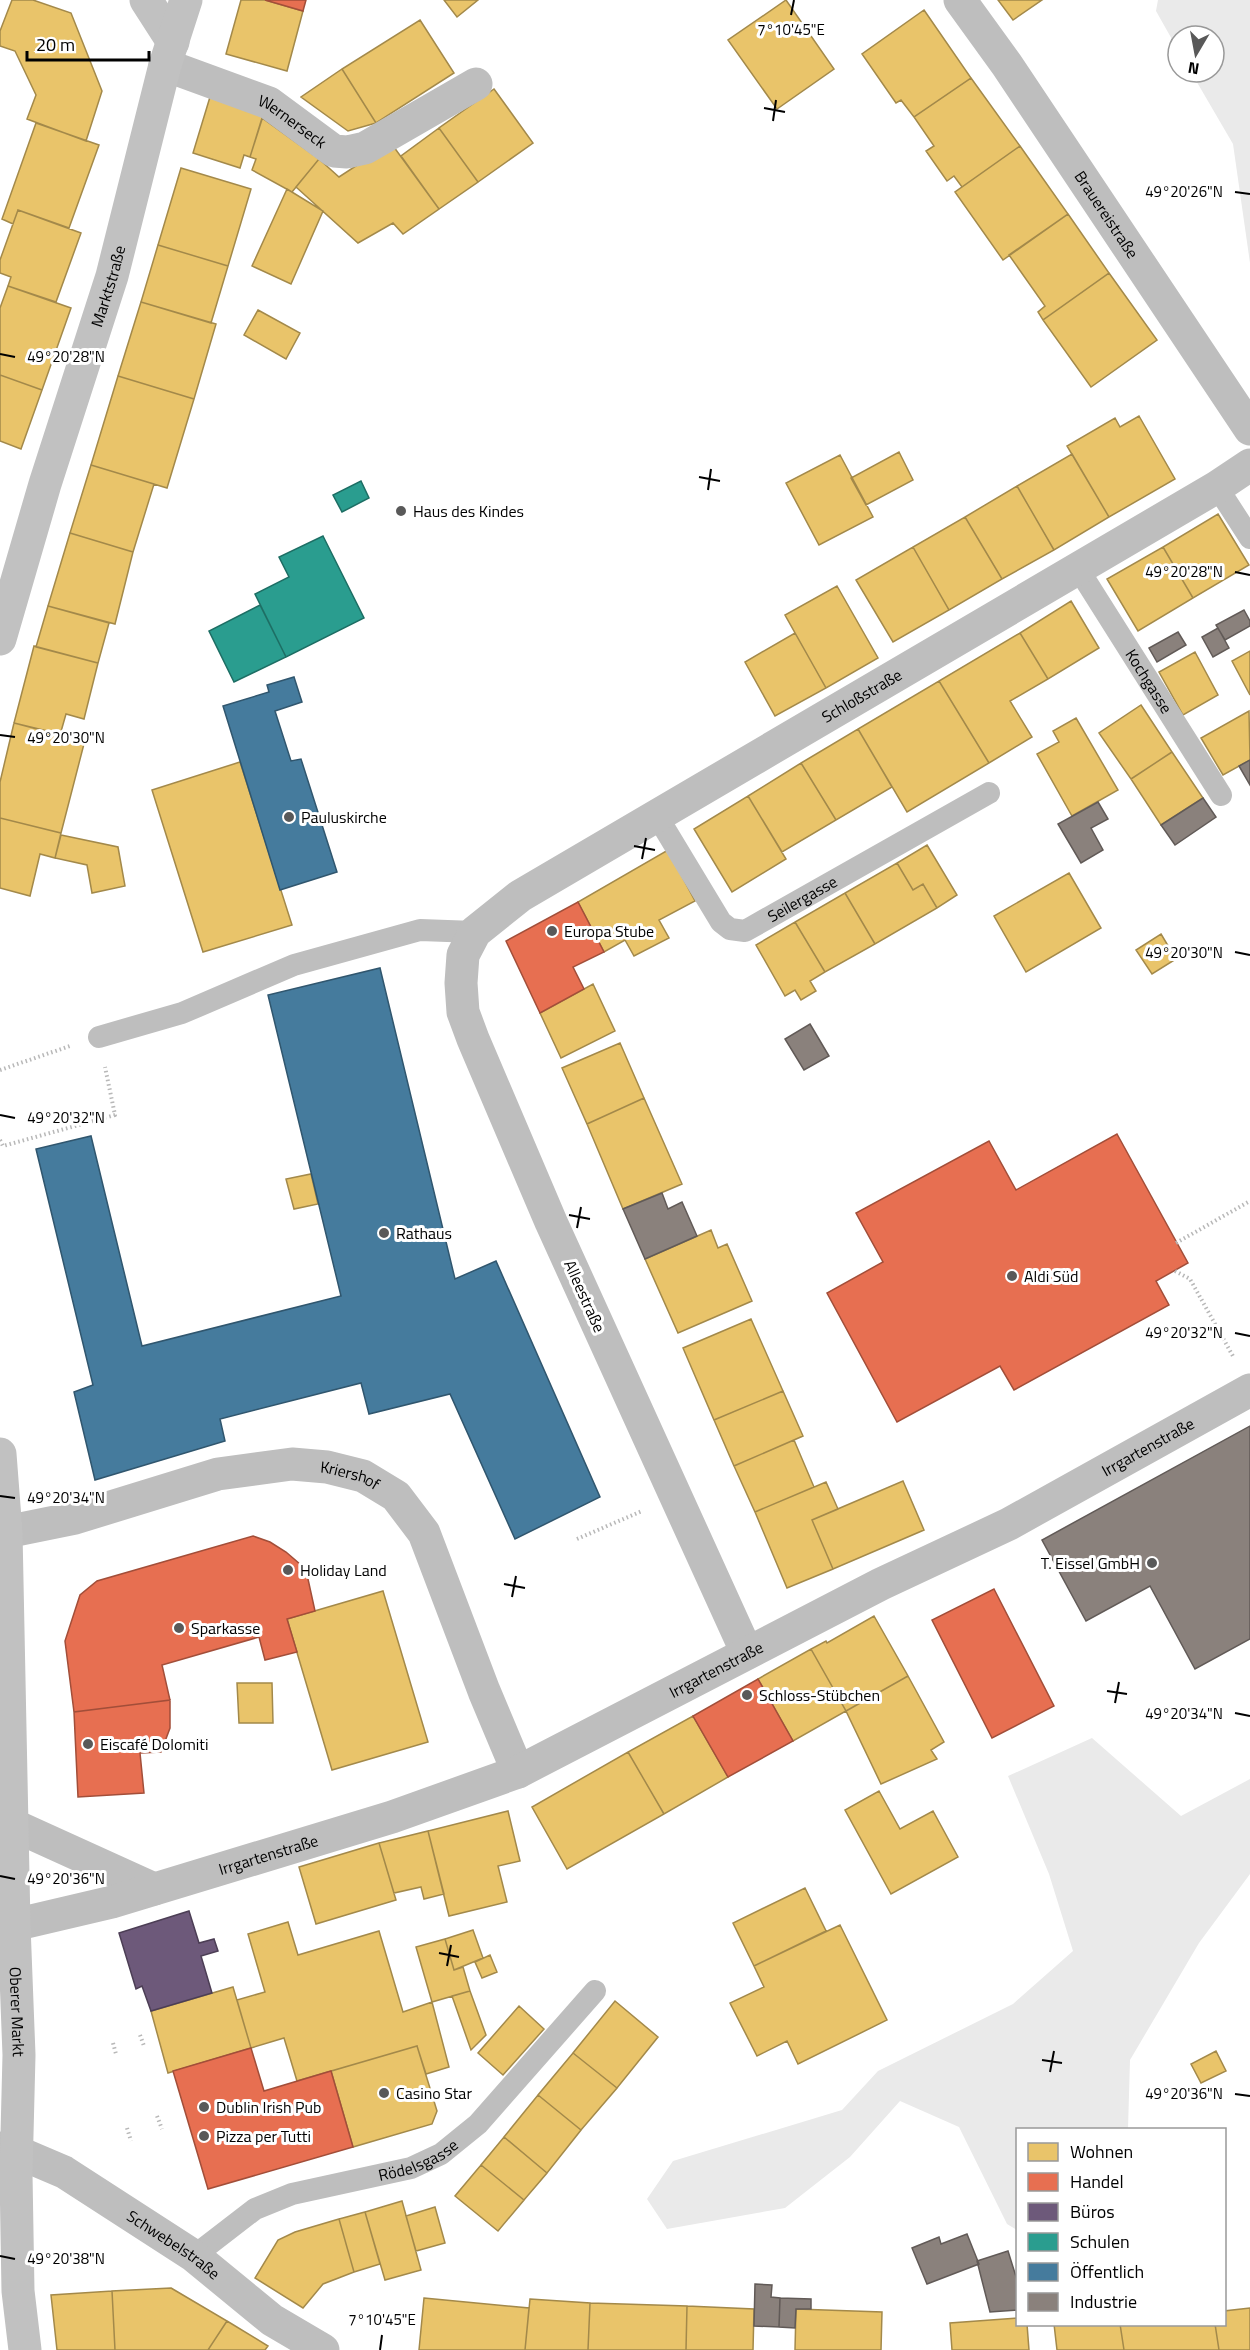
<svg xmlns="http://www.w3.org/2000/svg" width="1250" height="2350" viewBox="0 0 1250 2350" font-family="'Titillium Web',sans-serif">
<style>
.green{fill:#eaeaea}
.homes{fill:#e9c46a;stroke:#a3894a;stroke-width:1.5}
.shops{fill:#e76f51;stroke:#a24e39;stroke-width:1.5}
.offices{fill:#6d597a;stroke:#4c3e55;stroke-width:1.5}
.schools{fill:#2a9d8f;stroke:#1d6e64;stroke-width:1.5}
.public{fill:#457b9d;stroke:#30566e;stroke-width:1.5}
.industry{fill:#8a817c;stroke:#615a57;stroke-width:1.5}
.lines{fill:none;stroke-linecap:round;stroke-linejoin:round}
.path{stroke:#b8b8b8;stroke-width:4;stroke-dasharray:1.5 3;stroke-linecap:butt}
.lane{stroke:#bebebe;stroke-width:22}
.street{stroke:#bebebe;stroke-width:33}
.secondary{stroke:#c1c1c1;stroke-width:33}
.ticks{fill:none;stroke:#000;stroke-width:2}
.poi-dot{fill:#595959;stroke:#fff;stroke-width:2}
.labels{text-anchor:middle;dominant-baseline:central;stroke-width:6;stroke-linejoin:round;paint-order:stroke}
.street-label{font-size:16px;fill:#000;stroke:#fff}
.poi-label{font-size:16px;fill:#000;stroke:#fff;text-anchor:start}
.ticks-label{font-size:15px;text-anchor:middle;fill:#000;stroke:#fff;stroke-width:6;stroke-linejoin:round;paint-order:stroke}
</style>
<rect width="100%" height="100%" fill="#fff"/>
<path class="green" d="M 1158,0 L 1250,0 L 1250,263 L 1233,144 L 1191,72 L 1214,72 L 1214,36 L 1178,36 L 1178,50 L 1156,11 Z
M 1092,1738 L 1181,1816 L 1250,1779 L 1250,1874 L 1199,1943 L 1130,2060 L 1128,2129 L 1018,2130 L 1017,2230 L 1007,2224 L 959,2127 L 900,2101 L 850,2157 L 785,2208 L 667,2229 L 647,2199 L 673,2161 L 842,2110 L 878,2071 L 1013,2004 L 1073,1951 L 1049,1874 L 1008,1776 Z"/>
<path class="homes" d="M 12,0 L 33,0 L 71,13 L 102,91 L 86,141 L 27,119 L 36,95 L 15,51 L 0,46 L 0,31 Z
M 241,0 L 265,0 L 303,11 L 287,71 L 226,54 Z
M 444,0 L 478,0 L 457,17 Z
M 786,0 L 834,69 L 777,109 L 728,40 Z
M 998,0 L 1042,0 L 1013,20 Z
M 924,10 L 971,78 L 914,117 L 901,100 L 896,103 L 862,54 Z
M 420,20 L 454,73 L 376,123 L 342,69 Z
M 342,69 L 376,123 L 348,131 L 301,97 Z
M 971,78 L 1020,146 L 962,187 L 954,176 L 947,181 L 926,151 L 934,146 L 914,117 Z
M 494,89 L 533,143 L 478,182 L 439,128 Z
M 210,97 L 264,113 L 250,157 L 244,155 L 240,168 L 193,153 Z
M 262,118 L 319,159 L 292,192 L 252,170 L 256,159 L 250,157 Z
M 36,123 L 99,145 L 69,228 L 18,210 L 13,224 L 2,219 Z
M 439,128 L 478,182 L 439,209 L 401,156 Z
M 391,143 L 439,209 L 403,234 L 393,223 L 358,243 L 296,187 L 319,159 L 339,177 Z
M 1020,146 L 1068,214 L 1003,260 L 955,192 Z
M 181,168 L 251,189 L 228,266 L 158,245 Z
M 287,189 L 323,211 L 291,284 L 252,266 Z
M 18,210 L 81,233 L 56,302 L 8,286 L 11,277 L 0,273 L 0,260 Z
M 1068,214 L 1109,273 L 1043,320 L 1038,312 L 1045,306 L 1009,255 Z
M 158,245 L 228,266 L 211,323 L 141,302 Z
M 1109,273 L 1157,340 L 1091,387 L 1043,320 Z
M 8,286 L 71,308 L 42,390 L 0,375 L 0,308 Z
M 141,302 L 216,324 L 194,399 L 118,376 Z
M 258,310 L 300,333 L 286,359 L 244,335 Z
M 0,375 L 42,390 L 21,449 L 0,441 Z
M 118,376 L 194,399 L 167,488 L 91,465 Z
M 1139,416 L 1175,479 L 1109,517 L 1067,446 L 1115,418 L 1120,427 Z
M 899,452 L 913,480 L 866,505 L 851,478 Z
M 1072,454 L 1109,517 L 1054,550 L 1017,486 Z
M 840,455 L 873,517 L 819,545 L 786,483 Z
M 91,465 L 154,484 L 133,552 L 70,533 Z
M 1017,486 L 1054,550 L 1002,579 L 965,517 Z
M 1218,514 L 1249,565 L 1193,598 L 1163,547 Z
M 965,517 L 1002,579 L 949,610 L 913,547 Z
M 70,533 L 133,552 L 115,624 L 48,606 Z
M 913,547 L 949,610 L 893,642 L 856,580 Z
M 1163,547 L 1193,598 L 1138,631 L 1107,579 Z
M 837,586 L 878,658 L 826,688 L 785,615 Z
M 1071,601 L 1099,648 L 1048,679 L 1020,633 Z
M 48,606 L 109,623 L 98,663 L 36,647 Z
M 795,633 L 826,688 L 775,716 L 745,662 Z
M 1020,633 L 1048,679 L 1010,701 L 1032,737 L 989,763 L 939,681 Z
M 34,646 L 98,663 L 84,719 L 66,714 L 60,735 L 14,723 Z
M 1250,651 L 1250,695 L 1232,661 Z
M 1195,652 L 1218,695 L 1183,715 L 1159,672 Z
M 939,681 L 989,763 L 907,812 L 858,729 Z
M 1141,705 L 1172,752 L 1131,779 L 1099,733 Z
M 1249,711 L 1250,760 L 1223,775 L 1201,738 Z
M 1076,718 L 1118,790 L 1072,816 L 1037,754 L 1059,742 L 1053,731 Z
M 14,723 L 85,740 L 61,833 L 0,818 L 0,782 Z
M 858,729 L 892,787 L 836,820 L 801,763 Z
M 1172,752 L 1203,798 L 1161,825 L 1131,779 Z
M 240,762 L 292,925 L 203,952 L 152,790 Z
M 801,763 L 836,820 L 782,852 L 748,796 Z
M 748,796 L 786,859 L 732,892 L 694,829 Z
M 0,818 L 61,833 L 55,858 L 40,854 L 30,896 L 0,888 Z
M 61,835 L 118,847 L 125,886 L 92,893 L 87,865 L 55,858 Z
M 927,845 L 957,895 L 937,908 L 923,884 L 913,890 L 897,863 Z
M 668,850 L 695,901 L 659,920 L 669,938 L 634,956 L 625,940 L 604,952 L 578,902 Z
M 897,863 L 913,890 L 923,884 L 937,908 L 875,944 L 845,893 Z
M 1069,873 L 1101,928 L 1026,972 L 994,916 Z
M 845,893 L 875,944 L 825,972 L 795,922 Z
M 795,922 L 825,972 L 810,981 L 816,991 L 801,1000 L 795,990 L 785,996 L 756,945 Z
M 1161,934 L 1176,959 L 1152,974 L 1136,950 Z
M 593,984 L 615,1031 L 561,1058 L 540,1013 Z
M 620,1043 L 644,1098 L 587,1124 L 562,1068 Z
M 644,1098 L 682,1184 L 623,1209 L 587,1124 Z
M 311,1174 L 318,1204 L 294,1209 L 286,1179 Z
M 711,1230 L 718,1248 L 727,1244 L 752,1301 L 678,1333 L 645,1259 Z
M 751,1319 L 783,1391 L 714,1420 L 683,1348 Z
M 783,1391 L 803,1436 L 734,1466 L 714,1420 Z
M 794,1440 L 814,1487 L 755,1512 L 734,1466 Z
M 903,1481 L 924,1530 L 833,1569 L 812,1520 Z
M 826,1482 L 838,1509 L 812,1520 L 833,1569 L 787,1588 L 755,1512 Z
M 383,1591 L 428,1742 L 332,1770 L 287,1619 Z
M 874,1616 L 908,1676 L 846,1711 L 811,1649 L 826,1641 L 827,1643 Z
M 811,1649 L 846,1711 L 793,1741 L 758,1679 Z
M 908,1676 L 944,1742 L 931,1750 L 937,1759 L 881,1784 L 846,1711 Z
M 237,1683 L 272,1683 L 273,1723 L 239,1723 Z
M 693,1716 L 728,1777 L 664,1814 L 628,1752 Z
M 628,1752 L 664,1814 L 567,1869 L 532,1807 Z
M 879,1791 L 900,1829 L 933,1811 L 958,1857 L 891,1894 L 845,1810 Z
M 508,1811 L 520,1861 L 498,1866 L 507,1902 L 449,1916 L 428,1831 Z
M 428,1831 L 444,1894 L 424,1899 L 421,1887 L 394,1893 L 379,1843 Z
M 379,1843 L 396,1900 L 316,1924 L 299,1867 Z
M 805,1888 L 826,1931 L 754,1966 L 733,1923 Z
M 288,1922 L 298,1955 L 379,1931 L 403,2012 L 432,2002 L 449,2067 L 426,2074 L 417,2046 L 297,2081 L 284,2038 L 251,2048 L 237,2000 L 265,1992 L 248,1934 Z
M 840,1925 L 887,2020 L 798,2064 L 787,2041 L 757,2056 L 730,2003 L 764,1987 L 754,1966 Z
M 473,1930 L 483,1958 L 454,1970 L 445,1939 Z
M 445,1939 L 454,1970 L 463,1967 L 470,1991 L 432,2002 L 416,1947 Z
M 490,1955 L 497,1972 L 482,1978 L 475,1962 Z
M 233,1987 L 251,2048 L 168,2073 L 151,2011 Z
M 470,1991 L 486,2035 L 471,2050 L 452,1996 Z
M 615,2001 L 658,2037 L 617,2088 L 573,2053 Z
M 519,2006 L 544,2029 L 503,2075 L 478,2053 Z
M 417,2046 L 437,2111 L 432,2124 L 353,2147 L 331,2071 Z
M 1216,2051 L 1226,2071 L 1201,2083 L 1191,2064 Z
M 573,2053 L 617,2088 L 581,2130 L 538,2095 Z
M 538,2095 L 581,2130 L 547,2173 L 504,2137 Z
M 504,2137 L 547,2173 L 524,2200 L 481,2165 Z
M 481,2165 L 524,2200 L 498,2231 L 455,2196 Z
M 402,2201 L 421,2270 L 385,2280 L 365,2212 Z
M 435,2207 L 445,2243 L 416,2251 L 406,2216 Z
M 365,2212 L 380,2264 L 354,2272 L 339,2219 Z
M 339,2219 L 354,2272 L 323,2284 L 303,2308 L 255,2278 L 278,2240 L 295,2232 Z
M 171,2288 L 227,2321 L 208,2350 L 115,2350 L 112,2291 Z
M 112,2291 L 115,2350 L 57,2350 L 51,2295 Z
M 424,2298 L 529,2308 L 525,2350 L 419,2350 Z
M 530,2299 L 590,2303 L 588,2350 L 525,2350 Z
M 590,2303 L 687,2306 L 686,2350 L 588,2350 Z
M 687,2306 L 754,2309 L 753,2350 L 686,2350 Z
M 1250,2308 L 1250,2350 L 1219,2350 L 1215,2324 L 1224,2324 L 1224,2311 Z
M 796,2309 L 882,2312 L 881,2350 L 795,2350 Z
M 1018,2318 L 1018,2324 L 1027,2324 L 1029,2350 L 952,2350 L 950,2323 Z
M 227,2321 L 268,2346 L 265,2350 L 208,2350 Z
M 1054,2324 L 1120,2324 L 1124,2350 L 1057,2350 Z
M 1120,2324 L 1215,2324 L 1219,2350 L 1124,2350 Z"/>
<path class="shops" d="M 265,0 L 306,0 L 303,11 Z
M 578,902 L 604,952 L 573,967 L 584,989 L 540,1013 L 506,941 Z
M 1117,1134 L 1188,1263 L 1156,1281 L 1169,1305 L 1014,1390 L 1000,1366 L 897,1422 L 827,1293 L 883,1262 L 856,1213 L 989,1141 L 1016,1190 Z
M 253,1536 L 270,1542 L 286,1552 L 301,1565 L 308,1579 L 315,1611 L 287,1619 L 297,1652 L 265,1660 L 259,1637 L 162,1665 L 170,1700 L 74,1712 L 65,1641 L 80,1595 L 97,1581 Z
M 994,1589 L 1054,1706 L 992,1738 L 932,1620 Z
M 758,1679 L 793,1741 L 728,1777 L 693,1716 Z
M 170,1700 L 170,1728 L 161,1752 L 140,1753 L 144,1793 L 78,1797 L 74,1712 Z
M 251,2048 L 264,2091 L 331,2071 L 353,2147 L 208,2189 L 173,2071 Z"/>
<path class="offices" d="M 189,1911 L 199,1943 L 214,1939 L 218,1951 L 201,1956 L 212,1993 L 151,2011 L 142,1986 L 136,1989 L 119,1933 Z"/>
<path class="schools" d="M 361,481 L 369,498 L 342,512 L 333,495 Z
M 323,536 L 364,618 L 286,657 L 255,594 L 289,577 L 279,557 Z
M 260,605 L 286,657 L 234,682 L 209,631 Z"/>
<path class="public" d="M 294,677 L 302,702 L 275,711 L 291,761 L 301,759 L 337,872 L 280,890 L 223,706 L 269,692 L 267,685 Z
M 380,968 L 455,1279 L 496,1261 L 600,1497 L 515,1539 L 450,1394 L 369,1414 L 361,1383 L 220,1419 L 225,1441 L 95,1480 L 74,1392 L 93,1385 L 36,1149 L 91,1136 L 142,1346 L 341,1296 L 268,995 Z"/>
<path class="industry" d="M 1244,610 L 1250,621 L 1250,626 L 1225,640 L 1216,625 Z
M 1218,628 L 1229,648 L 1213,657 L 1202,637 Z
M 1178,632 L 1186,645 L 1157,662 L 1149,648 Z
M 1250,760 L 1250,785 L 1239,766 Z
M 1203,798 L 1216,817 L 1175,845 L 1161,825 Z
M 1098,802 L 1108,819 L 1091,828 L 1103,850 L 1081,863 L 1058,824 Z
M 810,1024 L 829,1056 L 804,1070 L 785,1039 Z
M 662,1193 L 668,1209 L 682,1202 L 697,1236 L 645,1259 L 623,1209 Z
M 1250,1426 L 1250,1639 L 1195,1669 L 1150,1586 L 1086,1621 L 1042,1540 Z
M 967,2234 L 979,2264 L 927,2284 L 912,2248 L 939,2237 L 941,2244 Z
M 1008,2251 L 1018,2283 L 1018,2310 L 990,2312 L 977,2261 Z
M 755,2284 L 772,2285 L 771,2297 L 780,2298 L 779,2327 L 754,2326 Z
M 780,2298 L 811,2299 L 811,2309 L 796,2309 L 795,2328 L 779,2327 Z"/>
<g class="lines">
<path class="path" d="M 0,1070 L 70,1046
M 0,1140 L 3,1146 L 115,1115 L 105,1067
M 1176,1243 L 1250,1201
M 1175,1271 L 1190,1279 L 1234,1358
M 577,1539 L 642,1511
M 140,2035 L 144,2046
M 113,2043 L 116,2054
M 157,2116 L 162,2129
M 127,2128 L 131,2141"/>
<g class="lane">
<path d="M 1217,487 L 1250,538"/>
<path id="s1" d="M 1077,567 L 1221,795"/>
<path id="s2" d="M 657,816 L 721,922 L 730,929 L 745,931 L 989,793"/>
<path d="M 99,1037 L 182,1013 L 294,965 L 420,930 L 475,932"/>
<path id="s3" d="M 194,2256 L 255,2209 L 292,2194 L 411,2168 L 441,2154 L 478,2124 L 595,1991"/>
</g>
<g class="street">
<path id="s4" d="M 960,0 L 1007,65 L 1250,429"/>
<path id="s5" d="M 165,65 L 269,103 L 334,151 L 347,152 L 365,148 L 476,84"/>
<path id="s6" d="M 6,1532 L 75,1518 L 218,1474 L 292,1464 L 327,1467 L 363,1476 L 396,1496 L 424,1533 L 484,1691 L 518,1772"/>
<path id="s7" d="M 747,1653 L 551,1222 L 473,1039 L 463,1012 L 461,983 L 463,955 L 475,932 L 520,896 L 1217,487 L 1250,465"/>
<path d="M 13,1825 L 154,1889"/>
<path id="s8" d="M 0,1925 L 14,1925 L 112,1902 L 392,1817 L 518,1772 L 881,1584 L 1009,1524 L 1250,1390"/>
<path id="s9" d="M 0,2148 L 17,2152 L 64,2172 L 194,2256 L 272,2320 L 323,2350"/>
</g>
<g class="secondary">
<path d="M 146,0 L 173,42"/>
<path id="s10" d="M 0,639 L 45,484 L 112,276 L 165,65 L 186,0"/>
<path id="s11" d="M 0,1454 L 6,1532 L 14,1925 L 19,2055 L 16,2174 L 18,2291 L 25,2350"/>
</g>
</g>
<path class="ticks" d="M 791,15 L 794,0M 764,108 L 785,112M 773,121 L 776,100M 1235,192 L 1250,194M 0,354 L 15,357M 699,477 L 720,481M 708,490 L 711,469M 1235,572 L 1250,575M 0,735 L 15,737M 634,846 L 655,850M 642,859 L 646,838M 1235,952 L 1250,955M 0,1115 L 15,1118M 569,1215 L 590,1219M 577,1228 L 581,1207M 1235,1333 L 1250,1336M 0,1496 L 15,1498M 504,1584 L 525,1588M 512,1597 L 516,1576M 1107,1691 L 1127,1694M 1115,1703 L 1119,1682M 1235,1713 L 1250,1716M 0,1876 L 15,1879M 439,1953 L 459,1957M 447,1966 L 451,1945M 1042,2060 L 1062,2063M 1050,2072 L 1054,2051M 1235,2094 L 1250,2096M 0,2256 L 15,2259M 380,2350 L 382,2335"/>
<g class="poi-dot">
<circle cx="401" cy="511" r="6"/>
<circle cx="289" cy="817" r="6"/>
<circle cx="552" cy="931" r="6"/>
<circle cx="384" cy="1233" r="6"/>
<circle cx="1012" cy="1276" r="6"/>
<circle cx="1152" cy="1563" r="6"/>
<circle cx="288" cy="1570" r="6"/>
<circle cx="179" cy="1628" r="6"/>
<circle cx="747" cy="1695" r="6"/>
<circle cx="88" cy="1744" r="6"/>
<circle cx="384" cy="2093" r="6"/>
<circle cx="204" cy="2107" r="6"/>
<circle cx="204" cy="2136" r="6"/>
</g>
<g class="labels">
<g class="street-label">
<text stroke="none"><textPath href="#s5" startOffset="140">Wernerseck</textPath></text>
<text stroke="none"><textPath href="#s4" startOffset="260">Brauereistraße</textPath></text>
<text stroke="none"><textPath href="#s10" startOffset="369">Marktstraße</textPath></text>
<text stroke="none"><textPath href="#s1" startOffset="135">Kochgasse</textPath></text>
<text stroke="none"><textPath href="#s7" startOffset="1238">Schloßstraße</textPath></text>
<text stroke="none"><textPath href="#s2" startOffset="216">Seilergasse</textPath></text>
<text transform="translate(585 1296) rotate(66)">Alleestraße</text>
<text stroke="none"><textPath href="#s8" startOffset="1250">Irrgartenstraße</textPath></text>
<text stroke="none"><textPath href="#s6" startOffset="354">Kriershof</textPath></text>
<text stroke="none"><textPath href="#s8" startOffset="764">Irrgartenstraße</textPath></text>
<text stroke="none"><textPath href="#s8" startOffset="278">Irrgartenstraße</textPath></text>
<text stroke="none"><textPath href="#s11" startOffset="558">Oberer Markt</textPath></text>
<text stroke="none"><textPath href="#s3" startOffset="248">Rödelsgasse</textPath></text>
<text stroke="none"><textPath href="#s9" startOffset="200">Schwebelstraße</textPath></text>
</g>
<g class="poi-label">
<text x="413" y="511">Haus des Kindes</text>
<text x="301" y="817">Pauluskirche</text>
<text x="564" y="931">Europa Stube</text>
<text x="396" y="1233">Rathaus</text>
<text x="1024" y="1276">Aldi Süd</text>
<text x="1140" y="1563" text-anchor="end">T. Eissel GmbH</text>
<text x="300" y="1570">Holiday Land</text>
<text x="191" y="1628">Sparkasse</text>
<text x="759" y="1695">Schloss-Stübchen</text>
<text x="100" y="1744">Eiscafé Dolomiti</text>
<text x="396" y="2093">Casino Star</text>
<text x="216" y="2107">Dublin Irish Pub</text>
<text x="216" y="2136">Pizza per Tutti</text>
</g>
</g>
<g class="ticks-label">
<text x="791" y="35">7°10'45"E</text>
<text x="1184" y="197">49°20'26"N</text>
<text x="66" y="362">49°20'28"N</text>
<text x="1184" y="577">49°20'28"N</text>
<text x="66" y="743">49°20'30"N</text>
<text x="1184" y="958">49°20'30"N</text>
<text x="66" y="1123">49°20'32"N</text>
<text x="1184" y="1338">49°20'32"N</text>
<text x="66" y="1503">49°20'34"N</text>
<text x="1184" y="1719">49°20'34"N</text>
<text x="66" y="1884">49°20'36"N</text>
<text x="1184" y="2099">49°20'36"N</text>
<text x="66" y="2264">49°20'38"N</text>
<text x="382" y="2325">7°10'45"E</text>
</g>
<rect x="1016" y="2128" width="210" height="198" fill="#ffffff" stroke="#999999" stroke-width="1.5"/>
<rect x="1028" y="2143" width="30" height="18" fill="#e9c46a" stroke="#999999" stroke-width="1.5"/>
<text x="1070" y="2158" font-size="18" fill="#000000">Wohnen</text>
<rect x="1028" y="2173" width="30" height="18" fill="#e76f51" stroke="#999999" stroke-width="1.5"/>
<text x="1070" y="2188" font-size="18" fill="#000000">Handel</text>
<rect x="1028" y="2203" width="30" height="18" fill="#6d597a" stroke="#999999" stroke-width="1.5"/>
<text x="1070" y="2218" font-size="18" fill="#000000">Büros</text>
<rect x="1028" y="2233" width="30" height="18" fill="#2a9d8f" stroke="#999999" stroke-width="1.5"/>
<text x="1070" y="2248" font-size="18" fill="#000000">Schulen</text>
<rect x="1028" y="2263" width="30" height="18" fill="#457b9d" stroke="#999999" stroke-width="1.5"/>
<text x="1070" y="2278" font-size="18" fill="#000000">Öffentlich</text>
<rect x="1028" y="2293" width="30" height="18" fill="#8a817c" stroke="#999999" stroke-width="1.5"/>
<text x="1070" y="2308" font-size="18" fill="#000000">Industrie</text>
<g transform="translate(1196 54) rotate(190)"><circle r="28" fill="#ffffff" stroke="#999999" stroke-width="1.5"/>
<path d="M0-4.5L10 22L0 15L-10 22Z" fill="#595959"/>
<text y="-9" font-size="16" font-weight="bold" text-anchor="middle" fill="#000000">N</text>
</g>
<path d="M27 51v9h122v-9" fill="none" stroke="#000000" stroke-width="3"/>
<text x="36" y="51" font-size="18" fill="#000000" stroke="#ffffff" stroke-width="4.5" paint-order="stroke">20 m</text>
</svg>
